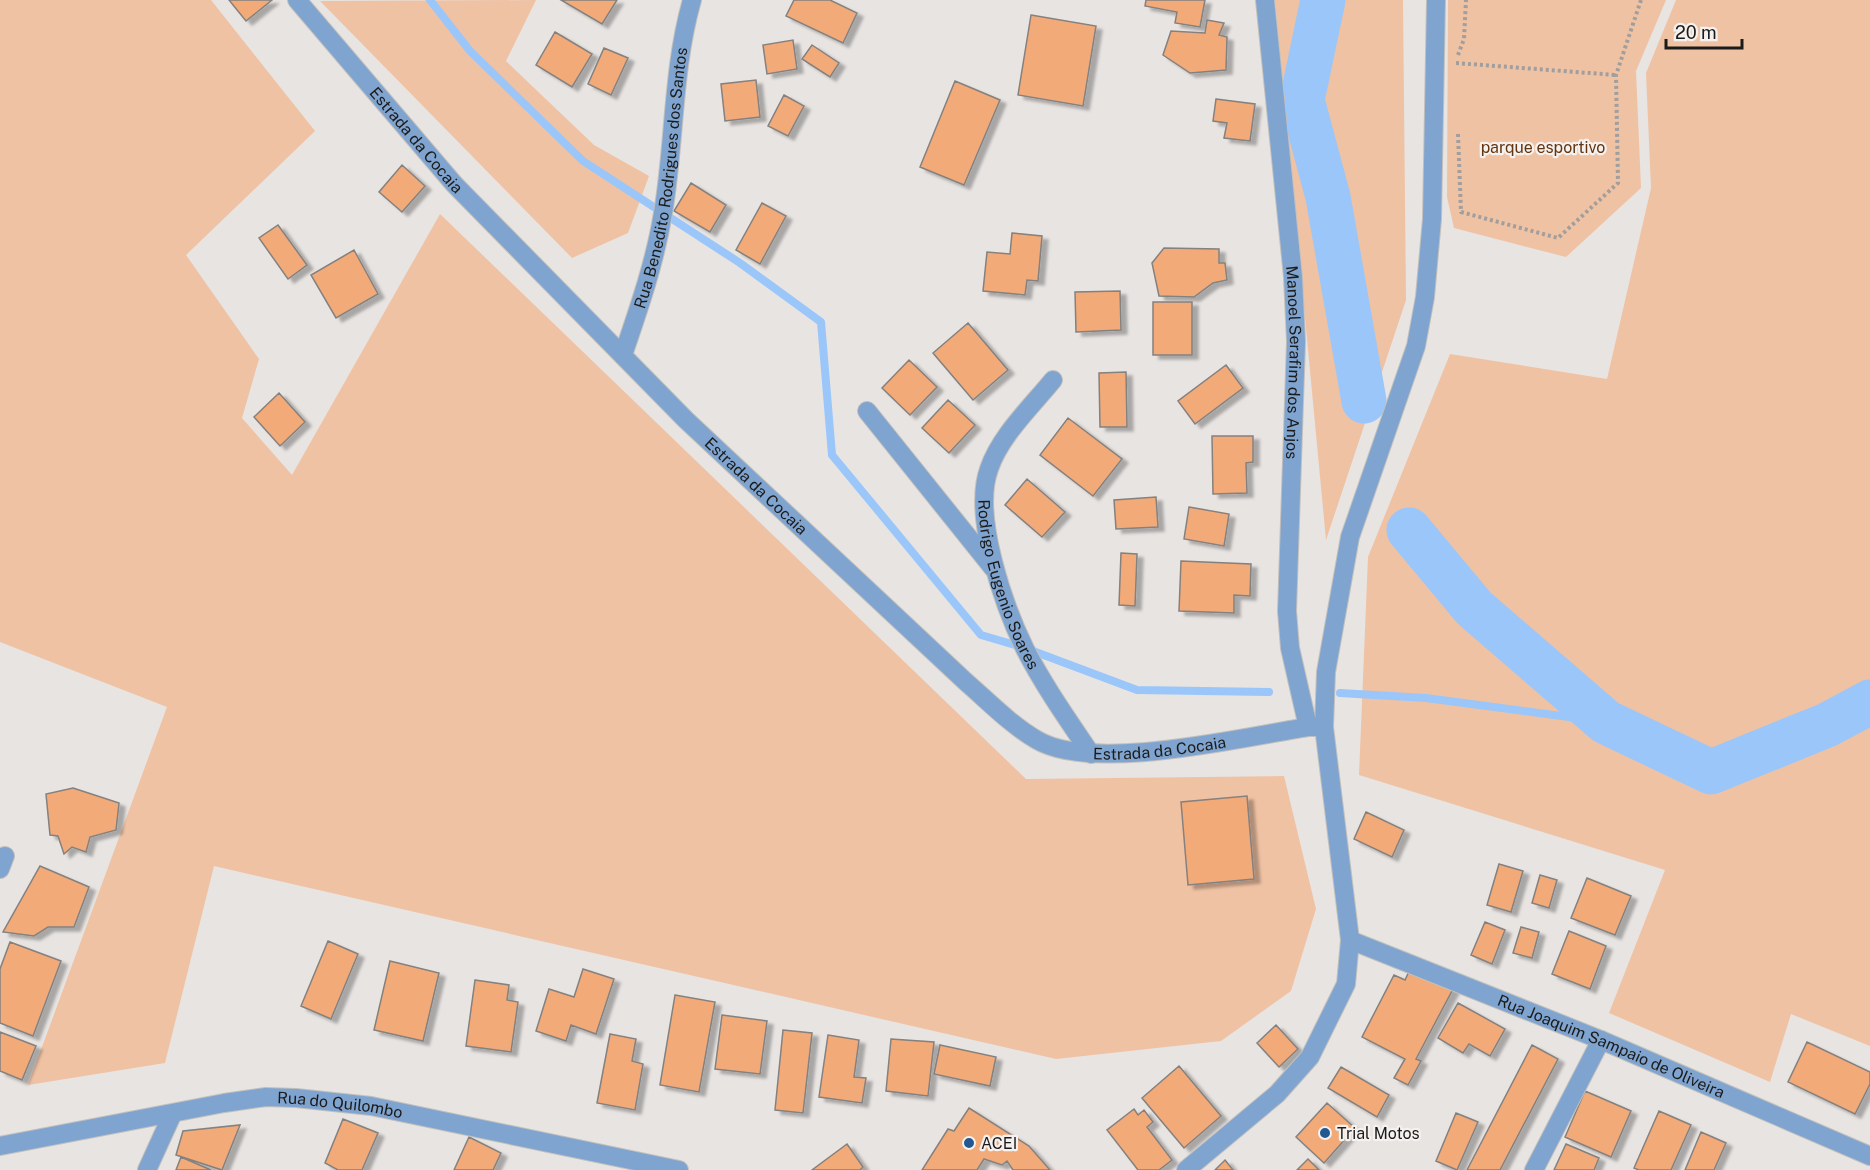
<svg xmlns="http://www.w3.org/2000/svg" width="1870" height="1170" viewBox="0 0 1870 1170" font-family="'Public Sans',sans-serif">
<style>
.green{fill:#f0c2a4}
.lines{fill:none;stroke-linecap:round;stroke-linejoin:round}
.stream{stroke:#9ac6f9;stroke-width:8}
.river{stroke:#9ac6f9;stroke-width:45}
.building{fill:#f3aa79;stroke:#84817f;stroke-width:1.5;filter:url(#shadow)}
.minor-casing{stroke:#c2c0be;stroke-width:20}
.path{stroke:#a19e9d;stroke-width:4;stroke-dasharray:3 3;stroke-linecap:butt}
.minor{stroke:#7fa4cf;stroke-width:18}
.poi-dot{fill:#225790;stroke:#f4f1ef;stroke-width:2}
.labels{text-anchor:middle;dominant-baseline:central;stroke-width:4.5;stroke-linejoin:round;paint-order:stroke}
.street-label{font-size:16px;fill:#1c1b1b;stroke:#f4f1ef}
.park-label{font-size:16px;fill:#63340f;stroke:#f4f1ef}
.poi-label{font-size:16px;fill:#1c1b1b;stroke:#f4f1ef;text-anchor:start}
</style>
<defs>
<filter id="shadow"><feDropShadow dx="6" dy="4" stdDeviation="1.5" flood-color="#0004"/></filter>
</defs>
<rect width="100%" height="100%" fill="#e7e4e2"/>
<path class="green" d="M 0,0 L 211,0 L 315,131 L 186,255 L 259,359 L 242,418 L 292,475 L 440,214 L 1026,779 L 1284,776 L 1316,909 L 1291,991 L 1221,1041 L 1056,1059 L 214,866 L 165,1063 L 28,1085 L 167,707 L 0,642 Z
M 536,0 L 506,61 L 594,145 L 649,176 L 628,233 L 572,258 L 320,1 Z
M 1275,0 L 1403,0 L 1406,300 L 1326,540 Z
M 1448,0 L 1666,0 L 1636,71 L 1641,188 L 1566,257 L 1454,228 L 1447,197 Z
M 1676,0 L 1870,0 L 1870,1046 L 1791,1014 L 1770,1082 L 1609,1013 L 1665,870 L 1359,775 L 1368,557 L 1450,354 L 1607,379 L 1651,188 L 1646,73 Z"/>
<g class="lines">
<path class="stream" d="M 430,0 L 470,51 L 583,161 L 740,263 L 821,322 L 832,455 L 981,635 L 1025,648 L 1137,690 L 1269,692
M 1340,693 L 1426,698 L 1606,722"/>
<path class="river" d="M 1323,0 L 1302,100 L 1328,197 L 1364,401
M 1409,530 L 1474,608 L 1606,722 L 1711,772 L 1827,725 L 1870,702"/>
</g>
<path class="building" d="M 229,0 L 272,0 L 246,21 Z
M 561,0 L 617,0 L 602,24 Z
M 794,0 L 830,0 L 857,13 L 843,43 L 786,16 Z
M 1146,0 L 1205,0 L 1200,27 L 1175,23 L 1177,12 L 1145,6 Z
M 1031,15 L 1096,26 L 1083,106 L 1018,95 Z
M 1207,20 L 1224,23 L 1219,35 L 1227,37 L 1226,70 L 1190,73 L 1163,55 L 1171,31 L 1205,33 Z
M 555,32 L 592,54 L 572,87 L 536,65 Z
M 793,40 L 797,69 L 767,74 L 763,45 Z
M 812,45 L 839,63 L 830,77 L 802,59 Z
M 604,48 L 628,58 L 611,95 L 588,84 Z
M 756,80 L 760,117 L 725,121 L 721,84 Z
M 955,81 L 1000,100 L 964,185 L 920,167 Z
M 784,95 L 804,106 L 788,136 L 768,126 Z
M 1216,99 L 1255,104 L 1250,141 L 1224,138 L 1227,123 L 1213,121 Z
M 402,165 L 425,186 L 402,212 L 379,192 Z
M 691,183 L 726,205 L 710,232 L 674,211 Z
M 762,203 L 786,216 L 760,264 L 736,250 Z
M 278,225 L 307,265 L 288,279 L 259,238 Z
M 1012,233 L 1042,236 L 1038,281 L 1027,280 L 1025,295 L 983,291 L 987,252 L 1010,254 Z
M 1164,248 L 1219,249 L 1219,263 L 1225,263 L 1227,280 L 1213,283 L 1194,297 L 1159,296 L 1152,263 Z
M 354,250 L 378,294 L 336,318 L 311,275 Z
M 1120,291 L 1121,330 L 1076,332 L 1075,292 Z
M 1153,302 L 1192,302 L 1192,355 L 1153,355 Z
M 968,323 L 1008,370 L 973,400 L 933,353 Z
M 909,360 L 937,387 L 910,415 L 882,388 Z
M 1226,365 L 1243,388 L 1195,424 L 1178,401 Z
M 1126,372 L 1127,427 L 1100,427 L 1099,373 Z
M 279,393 L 305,422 L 280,446 L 254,417 Z
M 948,400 L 975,425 L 949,453 L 922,428 Z
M 1068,418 L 1122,459 L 1093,496 L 1040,455 Z
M 1212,436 L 1253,436 L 1253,462 L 1246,463 L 1247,493 L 1213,494 Z
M 1027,479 L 1065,512 L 1042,537 L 1005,505 Z
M 1156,497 L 1158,527 L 1116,529 L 1114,500 Z
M 1189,507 L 1229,514 L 1224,546 L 1184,539 Z
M 1121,553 L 1137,554 L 1135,606 L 1119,605 Z
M 1181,561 L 1251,564 L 1250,596 L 1234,595 L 1234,613 L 1179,611 Z
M 73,788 L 119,803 L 116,830 L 90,837 L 86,852 L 72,847 L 64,854 L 58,836 L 50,835 L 46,794 Z
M 1247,796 L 1254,879 L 1188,885 L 1181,802 Z
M 1366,812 L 1404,830 L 1392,857 L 1354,839 Z
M 1499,864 L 1523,871 L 1511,912 L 1487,905 Z
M 40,866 L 89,887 L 74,927 L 48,927 L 34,936 L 3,932 Z
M 1540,875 L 1557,880 L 1549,908 L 1532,903 Z
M 1587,878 L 1631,896 L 1615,935 L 1571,918 Z
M 1485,922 L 1505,930 L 1492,964 L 1471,955 Z
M 1521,927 L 1539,932 L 1532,958 L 1513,953 Z
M 1569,931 L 1606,946 L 1590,989 L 1552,974 Z
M 328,941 L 358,954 L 331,1019 L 301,1006 Z
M 10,942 L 61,961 L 33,1036 L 0,1023 L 0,969 Z
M 390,961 L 439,973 L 423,1041 L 374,1030 Z
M 1411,967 L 1453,989 L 1416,1059 L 1421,1061 L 1408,1085 L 1394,1078 L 1405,1059 L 1362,1037 L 1394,975 L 1405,980 Z
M 583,969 L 614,979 L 596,1034 L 571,1025 L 566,1041 L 536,1031 L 549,989 L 574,997 Z
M 475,980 L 509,985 L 507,1000 L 518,1002 L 511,1052 L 466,1046 Z
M 675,995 L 715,1002 L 699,1092 L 660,1085 Z
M 1458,1003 L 1505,1029 L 1490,1056 L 1469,1044 L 1463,1053 L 1438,1038 Z
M 722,1015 L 767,1021 L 760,1074 L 715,1069 Z
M 1276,1025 L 1298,1049 L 1279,1067 L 1257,1043 Z
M 783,1030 L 812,1033 L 803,1113 L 775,1110 Z
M 0,1032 L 36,1046 L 22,1080 L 0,1071 Z
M 610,1034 L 636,1039 L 632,1061 L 643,1064 L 635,1110 L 597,1103 Z
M 828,1035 L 859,1040 L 854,1077 L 866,1078 L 862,1103 L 819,1097 Z
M 891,1039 L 934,1042 L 928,1096 L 886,1091 Z
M 1807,1042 L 1870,1072 L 1870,1084 L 1855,1114 L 1788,1082 Z
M 940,1045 L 996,1057 L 990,1086 L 934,1074 Z
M 1532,1045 L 1558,1059 L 1500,1170 L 1467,1170 Z
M 1179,1066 L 1221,1116 L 1184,1148 L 1142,1098 Z
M 1341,1067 L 1389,1095 L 1377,1117 L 1328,1088 Z
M 1585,1091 L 1631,1111 L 1611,1157 L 1565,1137 Z
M 1327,1103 L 1355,1128 L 1324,1163 L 1296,1137 Z
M 969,1108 L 1029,1146 L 1050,1170 L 1013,1170 L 1007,1161 L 1002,1165 L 984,1159 L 977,1170 L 922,1170 L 948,1129 L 954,1131 Z
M 1134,1109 L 1138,1115 L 1144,1110 L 1153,1122 L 1147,1127 L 1172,1160 L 1159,1170 L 1138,1170 L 1107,1130 Z
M 1659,1111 L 1691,1125 L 1671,1170 L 1639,1170 L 1634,1168 Z
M 1456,1113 L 1478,1122 L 1457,1170 L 1436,1161 Z
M 343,1119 L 378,1133 L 362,1170 L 338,1170 L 325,1163 Z
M 240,1125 L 222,1170 L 176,1155 L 183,1131 Z
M 1701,1132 L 1726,1143 L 1714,1170 L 1685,1170 Z
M 469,1137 L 501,1153 L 493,1170 L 454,1170 Z
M 847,1144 L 863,1167 L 860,1170 L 812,1170 Z
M 1566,1144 L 1599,1158 L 1594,1170 L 1554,1170 Z
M 181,1157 L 211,1170 L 176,1170 Z
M 1308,1159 L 1319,1170 L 1297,1170 Z
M 1225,1160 L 1233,1170 L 1215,1170 Z"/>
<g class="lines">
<defs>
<g id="minor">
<path id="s1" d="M 297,0 L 454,184 L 686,420 L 966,682 C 989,702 1011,725 1037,740 C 1093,773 1243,737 1308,727 L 1324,727"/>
<path id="s2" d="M 1265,0 L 1293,277 L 1296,341 L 1287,611 L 1290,648 L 1308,727"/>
<path id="s3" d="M 623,355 C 639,308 655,262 663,213 C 675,143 672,70 692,0"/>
<path id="s4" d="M 1053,380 C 1031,407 1000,436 989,469 C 972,516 1004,606 1025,649 C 1044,686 1068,720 1091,754"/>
<path d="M 867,411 L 993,568"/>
<path d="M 0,869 L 5,856"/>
<path id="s5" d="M 1350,940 L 1601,1040 L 1870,1156"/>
<path id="s6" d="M 0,1146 L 224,1103 L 266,1097 L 296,1098 L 371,1106 L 679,1170"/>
<path d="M 147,1170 L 172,1115"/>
<path d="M 1186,1170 L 1277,1094 L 1310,1057 L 1346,984 L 1350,940 L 1324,727 L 1326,672 L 1350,537 L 1416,346 L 1425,297 L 1432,219 L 1436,0"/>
<path d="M 1534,1170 L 1601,1040"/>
</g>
</defs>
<use href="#minor" class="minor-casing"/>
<path class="path" d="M 1458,55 L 1464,39 L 1466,0
M 1456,63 L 1616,75
M 1458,134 L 1461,212 L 1558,238 L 1618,183 L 1616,75 L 1641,0"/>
<use href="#minor" class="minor"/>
</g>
<g class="poi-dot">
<circle cx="1325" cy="1133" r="6"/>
<circle cx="969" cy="1143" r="6"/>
</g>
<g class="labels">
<g class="street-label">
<text stroke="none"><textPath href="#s1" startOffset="184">Estrada da Cocaia</textPath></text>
<text stroke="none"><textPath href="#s3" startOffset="182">Rua Benedito Rodrigues dos Santos</textPath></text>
<text stroke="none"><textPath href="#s2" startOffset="364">Manoel Serafim dos Anjos</textPath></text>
<text stroke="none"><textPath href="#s1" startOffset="669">Estrada da Cocaia</textPath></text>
<text stroke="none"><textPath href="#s4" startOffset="230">Rodrigo Eugenio Soares</textPath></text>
<text stroke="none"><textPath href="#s1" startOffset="1173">Estrada da Cocaia</textPath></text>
<text stroke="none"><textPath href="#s5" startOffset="282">Rua Joaquim Sampaio de Oliveira</textPath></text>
<text stroke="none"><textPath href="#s6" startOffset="345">Rua do Quilombo</textPath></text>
</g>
<g class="park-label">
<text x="1543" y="147">parque esportivo</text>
</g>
<g class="poi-label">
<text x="1337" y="1133">Trial Motos</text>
<text x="981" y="1143">ACEI</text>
</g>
</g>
<path d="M1666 39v9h76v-9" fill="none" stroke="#1c1b1b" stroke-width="3"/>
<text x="1675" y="39" font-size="18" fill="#1c1b1b" stroke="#f4f1ef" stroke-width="4.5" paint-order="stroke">20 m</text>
</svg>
